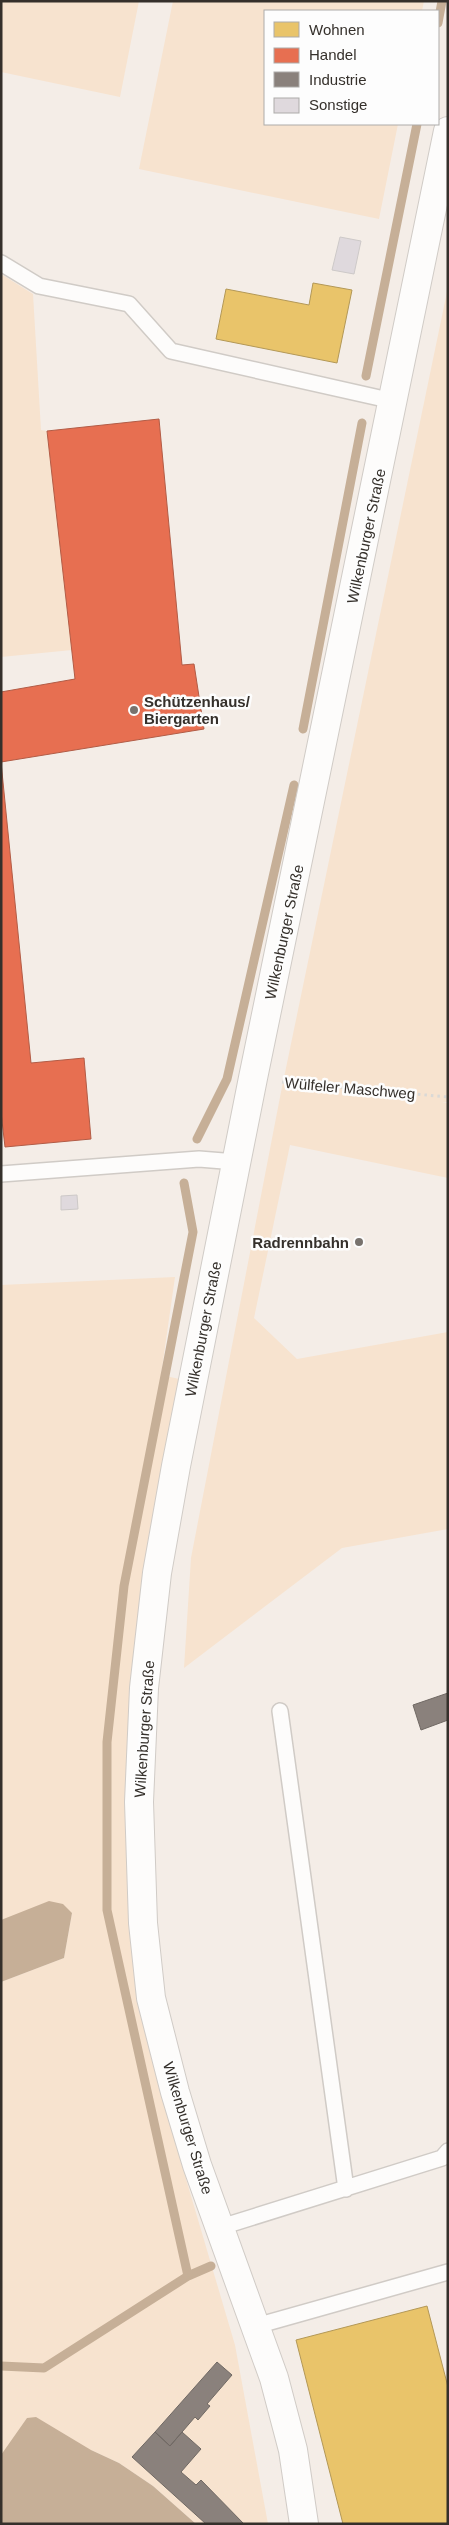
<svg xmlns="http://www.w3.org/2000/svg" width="449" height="2525" viewBox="0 0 449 2525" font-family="Arial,sans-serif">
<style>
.green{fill:#f7e3cf}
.water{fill:#c6af97}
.homes{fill:#e9c46a;stroke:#b39857}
.shops{fill:#e76f51;stroke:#b25c46}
.industry{fill:#8a817c;stroke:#706964}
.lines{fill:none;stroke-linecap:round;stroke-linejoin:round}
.stream{stroke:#c6af97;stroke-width:9}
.building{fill:#dfd9dd;stroke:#cdc9c8}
.lane-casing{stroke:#d0cbc6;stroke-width:18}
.secondary-casing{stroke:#d0cbc6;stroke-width:30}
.path{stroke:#dad9d6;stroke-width:3;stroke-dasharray:2.5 4;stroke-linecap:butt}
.lane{stroke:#fdfcfb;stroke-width:15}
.secondary{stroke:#fdfcfb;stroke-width:28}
.poi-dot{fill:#78726d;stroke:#fdfdfd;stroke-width:2}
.labels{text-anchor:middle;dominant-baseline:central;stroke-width:5;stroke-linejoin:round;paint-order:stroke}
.street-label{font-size:15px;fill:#35302b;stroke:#fdfdfd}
.poi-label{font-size:15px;font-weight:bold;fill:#35302b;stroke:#fdfdfd;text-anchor:start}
</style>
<rect width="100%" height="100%" fill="#f4ede7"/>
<path class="green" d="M 1,1 L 139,1 L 120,97 L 1,72 Z
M 173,1 L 424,1 L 422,11 L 265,11 L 265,124 L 398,124 L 379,219 L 139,169 Z
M 1,274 L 33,294 L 41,430 L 47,431 L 72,650 L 1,657 Z
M 448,287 L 448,1102 L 442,1102 L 448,1103 L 448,1178 L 290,1145 L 254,1318 L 297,1359 L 448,1332 L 448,1529 L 342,1548 L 184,1668 L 191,1558 L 281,1092 Z
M 175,1277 L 161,1375 L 193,1382 L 139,1803 L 186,2179 L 235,2345 L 268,2524 L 196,2524 L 153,2486 L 119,2463 L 91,2450 L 1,2455 L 1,1982 L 64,1958 L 72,1913 L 1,1920 L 1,1285 Z"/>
<path class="water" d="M 49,1901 L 63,1904 L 72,1913 L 64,1958 L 1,1982 L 1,1920 Z
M 36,2417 L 91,2450 L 119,2463 L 153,2486 L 196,2524 L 1,2524 L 1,2455 L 27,2418 Z"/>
<path class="homes" d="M 313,283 L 352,290 L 337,363 L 216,339 L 226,289 L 309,305 Z
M 427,2306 L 448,2387 L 448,2524 L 343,2524 L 296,2340 Z"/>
<path class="shops" d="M 159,419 L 182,665 L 194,664 L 204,729 L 1,762 L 31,1063 L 84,1058 L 91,1139 L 5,1147 L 1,1112 L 1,692 L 75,679 L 47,431 Z"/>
<path class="industry" d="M 448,1693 L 448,1720 L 421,1730 L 413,1705 Z
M 217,2362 L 232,2375 L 207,2404 L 210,2406 L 198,2420 L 195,2417 L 170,2446 L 155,2432 Z
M 155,2432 L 170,2446 L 182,2432 L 201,2449 L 181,2472 L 196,2485 L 201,2480 L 244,2524 L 206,2524 L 132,2457 Z"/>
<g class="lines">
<path class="stream" d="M 438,23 L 442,1
M 366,376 L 417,124
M 303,729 L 362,423
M 197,1139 L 227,1079 L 294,785
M 184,1183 L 193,1232 L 124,1586 L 107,1742 L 107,1910 L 188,2276
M 1,2366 L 44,2368 L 188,2276 L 211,2266"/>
</g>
<path class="building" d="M 340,237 L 361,241 L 354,274 L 332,270 Z
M 77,1195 L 78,1209 L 61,1210 L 61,1196 Z"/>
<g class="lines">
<defs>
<path id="lane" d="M 1,263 L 39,286 L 129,304 L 171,351 L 393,401
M 1,1174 L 199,1159 L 236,1162
M 280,1711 L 346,2189
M 221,2227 L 442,2158 L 448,2151
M 256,2326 L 448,2272"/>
<path id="secondary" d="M 304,2524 L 293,2450 L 274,2378 L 197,2165 L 175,2092 L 151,1998 L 143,1923 L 139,1802 L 144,1688 L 157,1573 L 176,1466 L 253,1078 L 448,131"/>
</defs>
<use href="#lane" class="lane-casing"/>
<use href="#secondary" class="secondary-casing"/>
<path class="path" d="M 282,1082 L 448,1097"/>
<use href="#lane" class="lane"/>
<use href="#secondary" class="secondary"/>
</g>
<g class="poi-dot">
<circle cx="134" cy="710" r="5"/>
<circle cx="359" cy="1242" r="5"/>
</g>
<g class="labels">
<g class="street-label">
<text transform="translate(366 536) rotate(-78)">Wilkenburger Straße</text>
<text transform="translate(284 932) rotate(-78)">Wilkenburger Straße</text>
<text transform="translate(350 1088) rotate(5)">Wülfeler Maschweg</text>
<text transform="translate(203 1329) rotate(-79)">Wilkenburger Straße</text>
<text transform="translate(144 1729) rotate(-86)">Wilkenburger Straße</text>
<text transform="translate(188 2128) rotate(73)">Wilkenburger Straße</text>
</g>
<g class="poi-label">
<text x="144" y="701">Schützenhaus/<tspan x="144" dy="17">Biergarten</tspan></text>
<text x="349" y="1242" text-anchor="end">Radrennbahn</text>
</g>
</g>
<rect width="449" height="2525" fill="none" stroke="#35302b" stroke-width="5"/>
<rect x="264" y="10" width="175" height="115" fill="#fdfdfd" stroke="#adaba9"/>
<rect x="274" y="22" width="25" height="15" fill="#e9c46a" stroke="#adaba9"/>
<text x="309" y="35" font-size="15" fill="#35302b">Wohnen</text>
<rect x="274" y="48" width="25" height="15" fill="#e76f51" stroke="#adaba9"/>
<text x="309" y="60" font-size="15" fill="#35302b">Handel</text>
<rect x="274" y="72" width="25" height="15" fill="#8a817c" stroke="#adaba9"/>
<text x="309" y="85" font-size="15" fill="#35302b">Industrie</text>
<rect x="274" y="98" width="25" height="15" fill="#dfd9dd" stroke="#adaba9"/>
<text x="309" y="110" font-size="15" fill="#35302b">Sonstige</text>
</svg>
